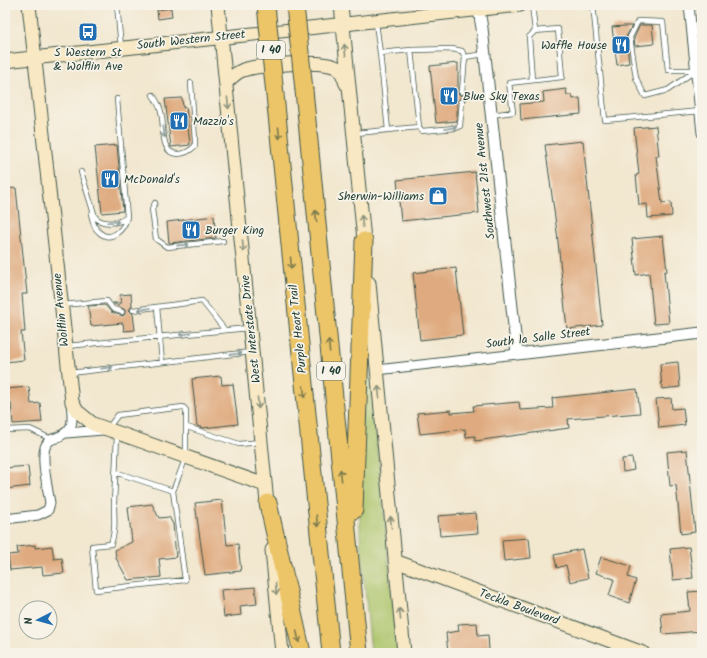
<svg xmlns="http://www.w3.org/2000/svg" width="707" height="658" viewBox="0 0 707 658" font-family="Kalam,sans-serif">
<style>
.green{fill:#aac368;stroke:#64804e}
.building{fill:#dfaa7f}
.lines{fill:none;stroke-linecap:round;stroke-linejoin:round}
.service-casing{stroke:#3f564b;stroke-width:6}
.minor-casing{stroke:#3f564b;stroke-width:11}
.tertiary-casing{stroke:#3f564b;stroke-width:13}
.secondary-casing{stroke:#3f564b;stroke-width:15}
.motorway-casing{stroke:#3f564b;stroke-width:19}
.service{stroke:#fff;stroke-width:4.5}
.minor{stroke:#fff;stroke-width:9}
.tertiary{stroke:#fff;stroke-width:11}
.secondary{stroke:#f8e8c3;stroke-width:13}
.motorway{stroke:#edc569;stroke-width:17}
.motorway-bridge-casing{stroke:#3f564b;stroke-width:19;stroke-linecap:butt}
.motorway-bridge{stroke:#edc569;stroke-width:17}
.oneway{stroke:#8c927c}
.oneway2{stroke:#8f9e9a}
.oneway3{stroke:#7c7a4c}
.labels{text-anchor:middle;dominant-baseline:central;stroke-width:3.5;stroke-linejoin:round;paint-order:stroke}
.shield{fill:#f7f3e8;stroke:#60746a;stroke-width:1}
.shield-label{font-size:11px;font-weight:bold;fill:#1f3d34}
.street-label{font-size:12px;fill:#1f3d34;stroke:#f7f3e8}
.poi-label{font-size:12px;fill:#1f3d34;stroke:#f7f3e8;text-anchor:start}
</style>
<rect width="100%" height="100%" fill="#f7f3e8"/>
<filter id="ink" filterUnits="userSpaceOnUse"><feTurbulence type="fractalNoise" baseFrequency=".025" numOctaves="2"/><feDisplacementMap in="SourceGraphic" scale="8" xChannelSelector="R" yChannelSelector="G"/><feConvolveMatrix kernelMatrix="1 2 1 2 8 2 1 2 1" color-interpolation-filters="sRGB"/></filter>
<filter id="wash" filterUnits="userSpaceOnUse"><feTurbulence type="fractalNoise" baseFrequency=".012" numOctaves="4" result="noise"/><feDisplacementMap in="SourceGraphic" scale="16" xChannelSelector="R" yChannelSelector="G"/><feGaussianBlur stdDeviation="0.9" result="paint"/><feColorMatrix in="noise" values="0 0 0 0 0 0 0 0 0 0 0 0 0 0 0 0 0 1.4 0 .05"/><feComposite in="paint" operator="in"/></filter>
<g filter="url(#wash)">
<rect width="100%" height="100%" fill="#f2e7cf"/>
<path class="green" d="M 368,354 L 398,653 L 371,653 L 360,537 L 359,446 Z"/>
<g id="blocks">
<path class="building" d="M 171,8 L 172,17 L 158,19 L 157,10 Z
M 640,25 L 652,25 L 654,44 L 635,46 L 634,38 Z
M 625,26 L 632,26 L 626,37 L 629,63 L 617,65 L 612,27 Z
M 458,63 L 458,93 L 461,96 L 465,94 L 466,100 L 462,97 L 457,101 L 457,121 L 436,123 L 430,66 Z
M 566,89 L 567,95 L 572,95 L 573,99 L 580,98 L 581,114 L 521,120 L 520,104 L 544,102 L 543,92 Z
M 182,98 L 183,108 L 186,107 L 190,145 L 171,147 L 165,99 Z
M 656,126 L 659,156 L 656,156 L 662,203 L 671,202 L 672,216 L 648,218 L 647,204 L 639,205 L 636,175 L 639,174 L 634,128 Z
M 583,141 L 602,325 L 567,329 L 557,232 L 545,145 Z
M 117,145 L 123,211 L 102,213 L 95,147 Z
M 475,172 L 479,213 L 401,221 L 397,180 Z
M 16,188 L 27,294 L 22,294 L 25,332 L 21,332 L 24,360 L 5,362 L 5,304 L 7,303 L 5,284 L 5,189 Z
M 214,216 L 216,238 L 169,243 L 167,222 Z
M 663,236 L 667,271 L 664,272 L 669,323 L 654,324 L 649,273 L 636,275 L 632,239 Z
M 456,268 L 463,335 L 420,340 L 413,273 Z
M 131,294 L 132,306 L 129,310 L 133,314 L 135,330 L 124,331 L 123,323 L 91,326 L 88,306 L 105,305 L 111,312 L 123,316 L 125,314 L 125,310 L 113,303 L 121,303 L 120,295 Z
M 678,362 L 680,387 L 662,389 L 660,364 Z
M 221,376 L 222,385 L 233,384 L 238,424 L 203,428 L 197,426 L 192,379 Z
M 29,387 L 31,404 L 40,403 L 42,422 L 13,424 L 11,403 L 5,403 L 5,389 Z
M 637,389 L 640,413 L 568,419 L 569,428 L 475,441 L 475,436 L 466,437 L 465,429 L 420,434 L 417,413 L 451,410 L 451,413 L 474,411 L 473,406 L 519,402 L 520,410 L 553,408 L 552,398 Z
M 671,398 L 672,409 L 683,408 L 685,425 L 659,428 L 656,399 Z
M 687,450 L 695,532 L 681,534 L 676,485 L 670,486 L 667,452 Z
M 632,458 L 634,470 L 623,472 L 622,459 Z
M 28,466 L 30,486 L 5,489 L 5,468 Z
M 222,500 L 227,545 L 238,544 L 241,571 L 205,575 L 195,503 Z
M 152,504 L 159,518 L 169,517 L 173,524 L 176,557 L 159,559 L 161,577 L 128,580 L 116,558 L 115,550 L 132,542 L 128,507 Z
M 476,513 L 478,533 L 440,536 L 438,516 Z
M 529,538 L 531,558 L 504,561 L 502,540 Z
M 35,545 L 35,548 L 52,546 L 54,559 L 62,558 L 64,573 L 43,575 L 42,567 L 10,570 L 8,555 L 18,554 L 17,547 Z
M 689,547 L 693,578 L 673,580 L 670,549 Z
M 582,549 L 588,578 L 570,582 L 566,565 L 557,568 L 554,555 Z
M 601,557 L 631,566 L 628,577 L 636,580 L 629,603 L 609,596 L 614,579 L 596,573 Z
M 255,587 L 257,604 L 240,606 L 241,615 L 224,617 L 221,590 Z
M 702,591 L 702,631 L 663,634 L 661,614 L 690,611 L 688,592 Z
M 477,623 L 478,636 L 488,635 L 489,650 L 448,653 L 446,633 L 459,631 L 458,624 Z"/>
</g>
</g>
<g filter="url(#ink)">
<use href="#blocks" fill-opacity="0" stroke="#3f564b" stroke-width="1"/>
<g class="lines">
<defs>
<path id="service" d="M 117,5 L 121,47
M 532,5 L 535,31
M 593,5 L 605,120 L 700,111
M 638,21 L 663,22 L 668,70 L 696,70 L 668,90 L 645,96 L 636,78 L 630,37 Z
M 411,50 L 452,49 L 462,51 L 465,57 L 485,54
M 380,53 L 388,130
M 462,92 L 465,57
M 153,95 C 156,100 160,106 161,112 C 165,125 159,154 178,154 C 185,154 190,151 195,146 L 195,140 L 191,83
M 491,115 L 513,112 L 509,83 L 562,77 L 558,29 L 535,31 L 529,37 L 532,80
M 419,127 L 422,131 L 455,128 L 460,126 L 462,101
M 356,133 L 419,127 L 411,50 L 380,53 L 376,23
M 81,172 L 95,217 C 102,225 119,224 127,217 L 117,99
M 155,203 L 152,209 L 156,239 L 167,247 L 223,241
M 91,214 C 93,220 93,227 98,231 C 110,244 124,230 127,217
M 62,305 L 107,301 L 113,309 L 122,312
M 157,307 L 162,362
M 133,310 L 202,301 L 224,329
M 67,346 L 248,328
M 70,373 L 251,352
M 187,427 L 239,444 L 261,442
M 108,428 L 118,415 L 183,407 L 186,410 L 186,457 L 173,491
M 5,430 L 30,429 L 51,439
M 115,472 L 173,491 L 185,580 L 96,590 L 92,546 L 111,544 C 116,530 114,519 114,504 C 115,481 116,458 117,435"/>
<path id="minor" d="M 689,5 L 702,133
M 377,370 L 517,354
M 66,433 L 103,430
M 5,519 L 38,515 L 48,510 L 50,503 C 48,490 40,456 46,445 C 48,441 51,439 56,438 C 75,430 73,422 71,403"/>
<path id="tertiary" d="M 478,5 L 482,28 L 517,354 L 702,333"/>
<path id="secondary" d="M 29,5 L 72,402 L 77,411 L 93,424 L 265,485
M 218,5 L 268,513
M 341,5 L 365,250
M 5,61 L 520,5
M 226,83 C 231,78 235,73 243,70 C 259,65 323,59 337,68 C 343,72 344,78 346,84
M 369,283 L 404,653
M 272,550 L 282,653
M 395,561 L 643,653"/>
<path id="motorway" d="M 304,90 L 359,653
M 275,95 L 331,653
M 268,503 L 302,653
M 354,510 L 364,241"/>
</defs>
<use href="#service" class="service-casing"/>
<use href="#minor" class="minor-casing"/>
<use href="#tertiary" class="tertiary-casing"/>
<use href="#secondary" class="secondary-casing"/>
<use href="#motorway" class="motorway-casing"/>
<use href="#service" class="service"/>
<use href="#minor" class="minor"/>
<use href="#tertiary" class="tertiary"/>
<use href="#secondary" class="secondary"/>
<use href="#motorway" class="motorway"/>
<defs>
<path id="motorway-bridge" d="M 266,5 L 275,95
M 295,5 L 304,90"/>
</defs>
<use href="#motorway-bridge" class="motorway-bridge-casing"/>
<use href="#motorway-bridge" class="motorway-bridge"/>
</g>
<defs><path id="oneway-shaft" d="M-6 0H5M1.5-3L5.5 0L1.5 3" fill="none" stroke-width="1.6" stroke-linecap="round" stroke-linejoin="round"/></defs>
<g class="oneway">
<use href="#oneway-shaft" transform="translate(345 50) rotate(-96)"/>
<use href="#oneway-shaft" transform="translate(228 103) rotate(84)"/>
<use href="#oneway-shaft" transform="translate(362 221) rotate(-96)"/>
<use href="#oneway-shaft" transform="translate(243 246) rotate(84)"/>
<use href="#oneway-shaft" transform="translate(379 392) rotate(-95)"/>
<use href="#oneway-shaft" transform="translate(258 403) rotate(85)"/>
<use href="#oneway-shaft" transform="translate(391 522) rotate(-95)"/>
<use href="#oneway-shaft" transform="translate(276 589) rotate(84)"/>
<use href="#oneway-shaft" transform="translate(400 614) rotate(-96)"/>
</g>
<g class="oneway2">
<use href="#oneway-shaft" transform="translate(451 128) rotate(-10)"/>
<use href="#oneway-shaft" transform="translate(164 132) rotate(83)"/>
<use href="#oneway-shaft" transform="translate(113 222) rotate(-3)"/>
<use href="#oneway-shaft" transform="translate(183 245) rotate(-6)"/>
<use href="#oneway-shaft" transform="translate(144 309) rotate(172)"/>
<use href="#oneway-shaft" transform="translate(185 334) rotate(173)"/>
<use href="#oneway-shaft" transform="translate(236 354) rotate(-6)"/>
<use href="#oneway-shaft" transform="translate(107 368) rotate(-6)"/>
</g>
<g class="oneway3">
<use href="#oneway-shaft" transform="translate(279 133) rotate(85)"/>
<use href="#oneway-shaft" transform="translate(316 216) rotate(-96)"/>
<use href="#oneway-shaft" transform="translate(291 263) rotate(85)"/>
<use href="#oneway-shaft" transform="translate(329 346) rotate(-96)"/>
<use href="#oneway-shaft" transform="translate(304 392) rotate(84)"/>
<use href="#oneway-shaft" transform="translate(341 475) rotate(-96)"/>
<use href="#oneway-shaft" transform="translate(317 521) rotate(84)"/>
<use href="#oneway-shaft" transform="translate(298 637) rotate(77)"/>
</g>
</g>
<defs>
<symbol id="bus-square" viewBox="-11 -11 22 22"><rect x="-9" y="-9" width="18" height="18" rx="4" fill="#1f6fb2" stroke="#f7f3e8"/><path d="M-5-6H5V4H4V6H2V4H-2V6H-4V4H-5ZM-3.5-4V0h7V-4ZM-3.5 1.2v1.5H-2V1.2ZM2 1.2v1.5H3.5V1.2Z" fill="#fff"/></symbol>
<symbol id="restaurant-square" viewBox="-11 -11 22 22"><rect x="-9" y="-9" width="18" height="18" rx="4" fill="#1f6fb2" stroke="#f7f3e8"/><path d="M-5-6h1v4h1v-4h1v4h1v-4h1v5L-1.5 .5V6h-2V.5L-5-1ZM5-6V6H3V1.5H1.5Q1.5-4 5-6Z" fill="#fff"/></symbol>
<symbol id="shop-square" viewBox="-11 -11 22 22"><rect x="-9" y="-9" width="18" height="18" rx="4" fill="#1f6fb2" stroke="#f7f3e8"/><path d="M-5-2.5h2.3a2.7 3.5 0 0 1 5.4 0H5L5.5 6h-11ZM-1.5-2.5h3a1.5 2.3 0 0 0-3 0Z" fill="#fff"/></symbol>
</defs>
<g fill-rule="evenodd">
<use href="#bus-square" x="77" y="21" width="22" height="22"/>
<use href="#restaurant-square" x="610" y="34" width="22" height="22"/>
<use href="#restaurant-square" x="438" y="85" width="22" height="22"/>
<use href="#restaurant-square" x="168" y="110" width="22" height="22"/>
<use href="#restaurant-square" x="99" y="168" width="22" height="22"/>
<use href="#shop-square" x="427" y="185" width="22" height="22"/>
<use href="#restaurant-square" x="180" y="219" width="22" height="22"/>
</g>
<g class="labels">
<g class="shield">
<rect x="257" y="41" width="28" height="18" rx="3"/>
<rect x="317" y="362" width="28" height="18" rx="3"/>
</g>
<g class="shield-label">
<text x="271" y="50">I 40</text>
<text x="331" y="371">I 40</text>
</g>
<g class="street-label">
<text transform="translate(191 40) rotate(-6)">South Western Street</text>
<text transform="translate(485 181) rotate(-96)">Southwest 21st Avenue</text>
<text transform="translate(61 310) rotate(-96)">Wolflin Avenue</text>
<text transform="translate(251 329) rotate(-96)">West Interstate Drive</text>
<text transform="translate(298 329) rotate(-96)">Purple Heart Trail</text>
<text transform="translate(538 338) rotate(-7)">South la Salle Street</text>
<text transform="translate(519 607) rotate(20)">Teckla Boulevard</text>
</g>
<g class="poi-label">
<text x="607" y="45" text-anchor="end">Waffle House</text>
<text x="88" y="52" text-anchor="middle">S Western St<tspan x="88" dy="14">&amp; Wolflin Ave</tspan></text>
<text x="463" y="96">Blue Sky Texas</text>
<text x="193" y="121">Mazzio's</text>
<text x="124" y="179">McDonald's</text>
<text x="424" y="196" text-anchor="end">Sherwin-Williams</text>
<text x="205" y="230">Burger King</text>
</g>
</g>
<rect width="707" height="658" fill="none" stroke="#f7f3e8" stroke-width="20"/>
<g transform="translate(38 620) rotate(264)"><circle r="19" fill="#f7f3e8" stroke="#a1aaa0"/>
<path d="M0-3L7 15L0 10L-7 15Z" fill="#1f6fb2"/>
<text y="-6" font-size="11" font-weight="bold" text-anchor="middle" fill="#1f3d34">N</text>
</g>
</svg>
